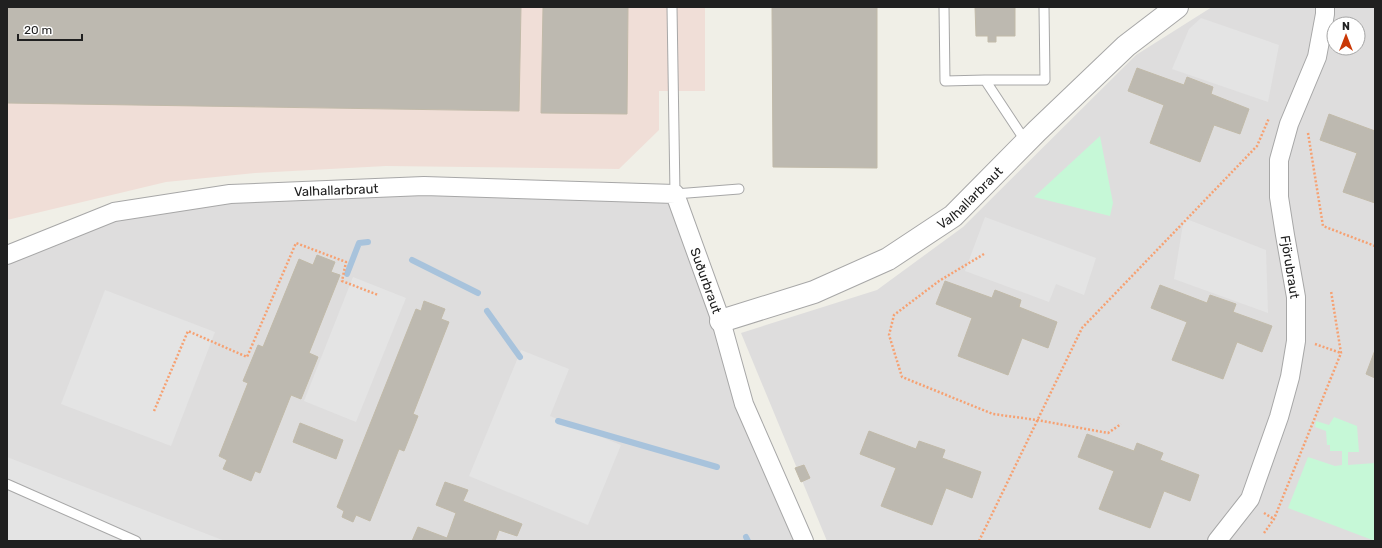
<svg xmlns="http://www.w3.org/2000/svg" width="1382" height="548" viewBox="0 0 1382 548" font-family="Rubik,sans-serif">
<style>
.residential{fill:#dedddd;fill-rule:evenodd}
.commercial{fill:#f0ded7}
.park{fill:#c6f8d7}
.parking{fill:#e4e4e4}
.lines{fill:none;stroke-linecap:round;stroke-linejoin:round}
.stream{stroke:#a8c3dc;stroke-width:6}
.building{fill:#bdb9b0;stroke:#c1baa9}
.service-casing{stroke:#a7a7a7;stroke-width:11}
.minor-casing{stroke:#a7a7a7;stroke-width:20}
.tertiary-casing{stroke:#a7a7a7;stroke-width:24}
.path{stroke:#f6a172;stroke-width:2.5;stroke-dasharray:2 2;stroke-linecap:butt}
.service{stroke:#fff;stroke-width:9}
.minor{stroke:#fff;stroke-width:18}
.tertiary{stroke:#fff;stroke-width:22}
.labels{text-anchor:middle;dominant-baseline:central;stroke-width:3;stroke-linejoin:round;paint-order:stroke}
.street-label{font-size:13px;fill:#202020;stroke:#fff}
</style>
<rect width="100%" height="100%" fill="#f0efe7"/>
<path class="residential" d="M 1212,7 L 1375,7 L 1375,541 L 827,541 L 741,333 L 877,290 L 963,227 L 1136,55 ZM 1334,24 L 1358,24 L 1358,48 L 1334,48 Z
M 230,194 L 675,194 L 804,541 L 7,541 L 7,255 L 114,212 Z"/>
<path class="commercial" d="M 7,7 L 705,7 L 705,91 L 659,91 L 659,130 L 619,169 L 386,166 L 255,173 L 166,182 L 7,220 Z"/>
<path class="park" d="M 1100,136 L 1113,203 L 1110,216 L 1034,197 Z
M 1334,417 L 1357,426 L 1359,452 L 1348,452 L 1348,465 L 1375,463 L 1375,541 L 1288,508 L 1308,457 L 1335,466 L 1342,465 L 1342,451 L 1330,451 L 1330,445 L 1327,445 L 1326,431 L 1315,427 L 1316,421 L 1329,425 Z"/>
<path class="parking" d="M 1201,18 L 1279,45 L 1268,102 L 1172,69 L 1189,29 Z
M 985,217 L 1096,258 L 1084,295 L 1056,284 L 1049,302 L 965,271 Z
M 1184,218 L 1266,250 L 1268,313 L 1174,279 Z
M 353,277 L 406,298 L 356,422 L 304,401 Z
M 105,290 L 215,332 L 171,446 L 61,404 Z
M 521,350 L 569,369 L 550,416 L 621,445 L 588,525 L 469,476 Z
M 7,457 L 225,541 L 7,541 Z"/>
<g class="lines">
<path class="stream" d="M 412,260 L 478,293
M 347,274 L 359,243 L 368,242
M 487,311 L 520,357
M 558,421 L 717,467
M 746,537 L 748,541"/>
</g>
<path class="building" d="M 7,7 L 521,7 L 519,111 L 7,103 Z
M 543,7 L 628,7 L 627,114 L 541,113 Z
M 772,7 L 877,7 L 877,168 L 773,167 Z
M 975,7 L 1015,7 L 1015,36 L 996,36 L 996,42 L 988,42 L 988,36 L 976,36 Z
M 1137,68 L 1184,85 L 1187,77 L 1213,87 L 1211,94 L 1249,109 L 1240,134 L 1214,125 L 1200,162 L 1150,143 L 1164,105 L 1128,91 Z
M 1329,114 L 1375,131 L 1375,203 L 1343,192 L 1357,153 L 1320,140 Z
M 317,255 L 335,262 L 331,272 L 340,275 L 309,353 L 318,357 L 301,399 L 291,395 L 260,473 L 255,471 L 251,481 L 223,469 L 227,460 L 219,456 L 248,383 L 243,381 L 258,345 L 263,347 L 299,259 L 313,265 Z
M 945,281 L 992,298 L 995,290 L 1021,300 L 1019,307 L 1057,322 L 1048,348 L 1022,338 L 1008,375 L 958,356 L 972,318 L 936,304 Z
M 1160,285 L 1207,303 L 1210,295 L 1236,304 L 1233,312 L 1272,326 L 1262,352 L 1237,342 L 1223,379 L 1172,360 L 1187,322 L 1151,308 Z
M 424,301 L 445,309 L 441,319 L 449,322 L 413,414 L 418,416 L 404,451 L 399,449 L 370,521 L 356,515 L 353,522 L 342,517 L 344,511 L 337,507 L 416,309 L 421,311 Z
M 1375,350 L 1375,378 L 1366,374 Z
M 300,423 L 343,440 L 336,459 L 293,442 Z
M 869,431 L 916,449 L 919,441 L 945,450 L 942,458 L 981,472 L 972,498 L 946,488 L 932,525 L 881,506 L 896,468 L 860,454 Z
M 1087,434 L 1134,451 L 1137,443 L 1163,453 L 1160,460 L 1199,475 L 1190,501 L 1164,491 L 1150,528 L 1099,509 L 1114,471 L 1078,457 Z
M 804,465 L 810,478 L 801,482 L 795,468 Z
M 445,482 L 468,490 L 463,501 L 522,524 L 517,536 L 499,530 L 495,541 L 412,541 L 418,527 L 447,538 L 456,513 L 436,505 Z"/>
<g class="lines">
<defs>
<path id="service" d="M 672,7 L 675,194 L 739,189
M 944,7 L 945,81 L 985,80 L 1026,142
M 985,80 L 1045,80 L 1044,7
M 7,484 L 136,541"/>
<g id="minor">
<path id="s1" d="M 7,255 L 114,212 L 230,194 L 424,186 L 675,194 L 721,321 L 744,404 L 804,541"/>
<path d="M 1217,541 L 1250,499 L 1279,417 L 1290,377 L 1296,341 L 1296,297 L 1285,235 L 1279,197 L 1279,160 L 1289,124 L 1317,57 L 1325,14 L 1325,7"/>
</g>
<g id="tertiary">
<path id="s2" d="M 721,321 L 814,292 L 888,259 L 953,216 L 1037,131 L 1126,46 L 1177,7"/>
</g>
</defs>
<use href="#service" class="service-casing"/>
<use href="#minor" class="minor-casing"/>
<use href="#tertiary" class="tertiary-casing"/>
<path class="path" d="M 1308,133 L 1323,226 L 1375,246
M 984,254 L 939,281 L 894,315 L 889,335 L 902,377 L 993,414 L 1037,420 L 1108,433 L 1121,424
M 1315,344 L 1341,353
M 154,411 L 188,331 L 247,357 L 296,243 L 346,262 L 342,281 L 378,295
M 1264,513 L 1274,519
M 1264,533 L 1274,519 L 1341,353 L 1331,291
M 979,541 L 1082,328 L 1257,146 L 1269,118"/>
<use href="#service" class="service"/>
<use href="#minor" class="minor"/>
<use href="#tertiary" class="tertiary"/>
</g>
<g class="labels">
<g class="street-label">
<text stroke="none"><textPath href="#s1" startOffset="339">Valhallarbraut</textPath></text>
<text stroke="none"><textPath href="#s2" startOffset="281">Valhallarbraut</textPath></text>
<text transform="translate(1290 267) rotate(81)">Fjörubraut</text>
<text stroke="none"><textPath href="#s1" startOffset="770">Suðurbraut</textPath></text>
</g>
</g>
<rect width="1382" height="548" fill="none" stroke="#202020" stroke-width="16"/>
<g transform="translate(1346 36)"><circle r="19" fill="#ffffff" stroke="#a6a6a6"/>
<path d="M0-3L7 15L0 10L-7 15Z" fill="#ca3806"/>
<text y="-6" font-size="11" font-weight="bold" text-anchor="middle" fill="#202020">N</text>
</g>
<path d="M18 34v6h64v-6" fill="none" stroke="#202020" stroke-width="2"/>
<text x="24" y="34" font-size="12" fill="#202020" stroke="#ffffff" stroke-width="3" paint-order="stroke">20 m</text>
</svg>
